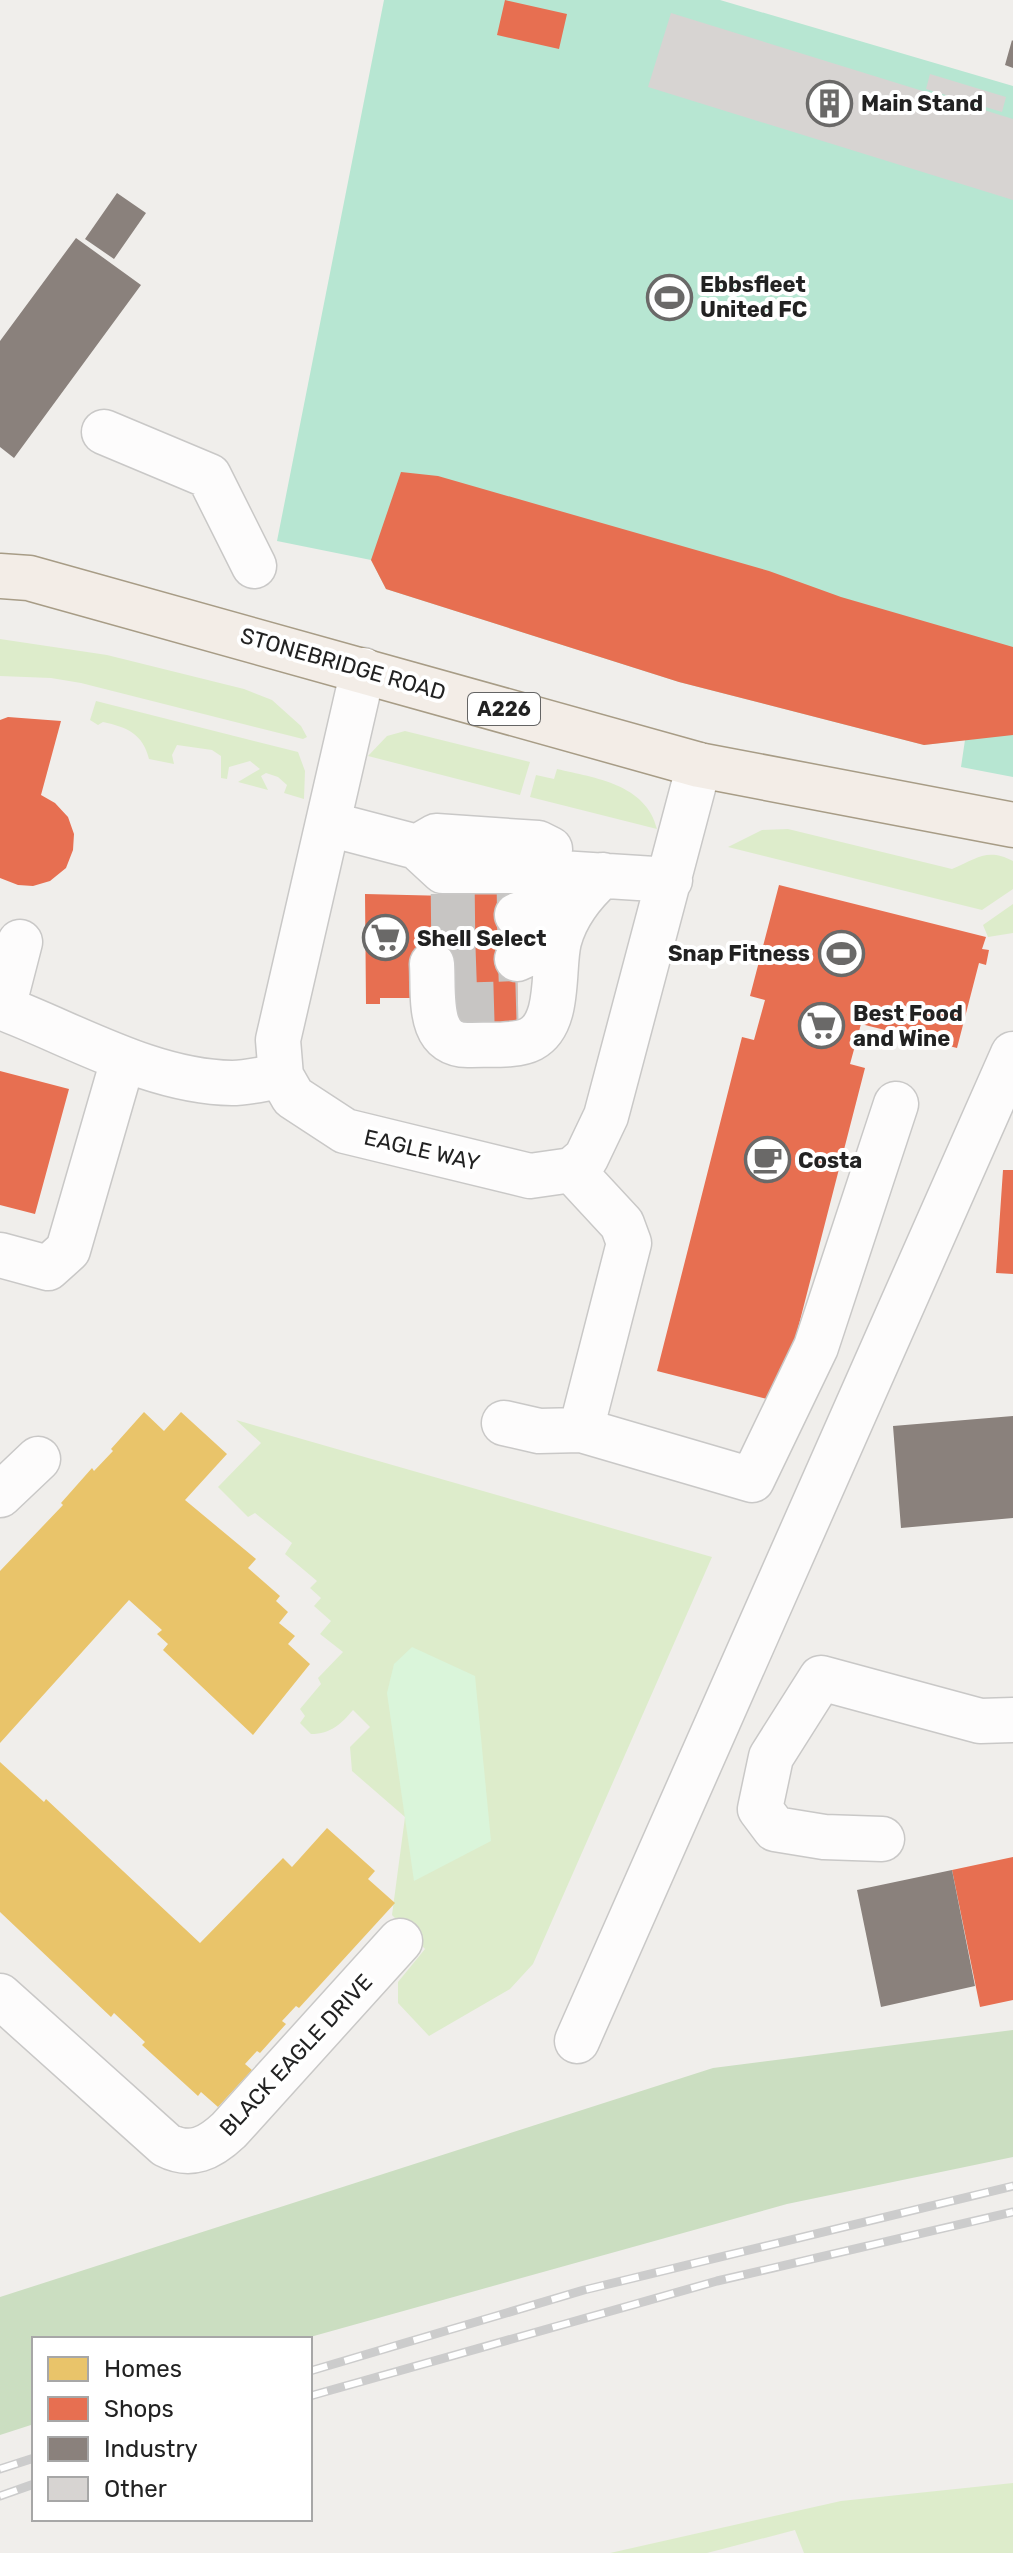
<svg xmlns="http://www.w3.org/2000/svg" width="1013" height="2553" viewBox="0 0 1013 2553" font-family="Rubik,sans-serif">
<style>
.grass{fill:#ddeccb}
.forest{fill:#cbdec1}
.park{fill:#daf5da}
.pitch{fill:#b7e6d2}
.homes{fill:#e9c46a}
.shops{fill:#e76f51}
.industry{fill:#8a817c}
.building{fill:#d7d4d2}
.lines{fill:none;stroke-linecap:round;stroke-linejoin:round}
.minor-tunnel{stroke:#c7c5c3;stroke-width:44;stroke-dasharray:44 22;stroke-linecap:butt}
.minor-casing{stroke:#c9c8c7;stroke-width:47}
.major-casing{stroke:#a79c86;stroke-width:47}
.minor{stroke:#fdfcfc;stroke-width:44}
.major{stroke:#f3ede7;stroke-width:44}
.rail-casing{stroke:#ccc;stroke-width:9}
.rail{stroke:#fff;stroke-width:6;stroke-dasharray:18;stroke-linecap:butt}
.labels{text-anchor:middle;dominant-baseline:central;stroke-width:8;stroke-linejoin:round;paint-order:stroke}
.shield{fill:#fff;stroke:#646464;stroke-width:2}
.shield-label{font-size:20px;font-weight:bold;fill:#222}
.poi-label{font-size:22px;font-weight:bold;fill:#222;stroke:#fff;text-anchor:start}
.street-label{font-size:22px;fill:#222;stroke:#fff}
</style>
<rect width="100%" height="100%" fill="#f0eeeb"/>
<path class="grass" d="M 0,639 L 107,655 L 244,689 L 272,700 L 301,726 L 307,737 L 303,739 L 81,683 L 51,678 L 0,676 Z
M 96,701 L 298,752 L 305,771 L 304,799 L 284,793 L 287,785 L 278,777 L 266,773 L 261,776 L 268,790 L 238,782 L 260,769 L 250,761 L 229,767 L 227,779 L 221,778 L 221,756 L 212,750 L 177,745 L 172,755 L 174,764 L 149,759 C 143,734 127,727 103,722 L 98,725 L 90,720 Z
M 405,731 L 530,762 L 520,795 L 368,756 L 387,736 Z
M 557,769 C 595,778 646,784 657,829 L 530,797 L 536,775 L 554,779 Z
M 788,829 L 952,869 C 976,859 987,847 1013,861 L 1013,889 L 982,910 L 728,847 L 762,830 Z
M 1013,904 L 1013,933 L 988,937 L 983,925 Z
M 236,1420 L 712,1557 L 533,1964 L 510,1989 L 429,2036 L 398,2003 L 398,1982 L 425,1949 L 392,1915 L 405,1817 L 352,1771 L 350,1747 L 370,1727 L 353,1710 C 341,1724 331,1734 311,1734 L 300,1723 L 305,1716 L 300,1709 L 321,1684 L 318,1678 L 343,1652 L 320,1634 L 331,1621 L 314,1606 L 321,1598 L 310,1588 L 317,1581 L 285,1554 L 292,1543 L 255,1513 L 248,1517 L 218,1487 L 261,1443 Z
M 1013,2483 L 1013,2553 L 804,2553 L 795,2530 L 707,2553 L 610,2553 L 841,2501 Z"/>
<path class="forest" d="M 1013,2030 L 1013,2157 L 787,2204 L 303,2339 L 34,2339 L 34,2424 L 0,2435 L 0,2297 L 713,2068 Z"/>
<path class="park" d="M 412,1647 L 475,1676 L 491,1841 L 414,1881 L 387,1693 L 394,1664 Z"/>
<path class="pitch" d="M 384,0 L 720,0 L 1013,86 L 1013,777 L 961,767 L 965,740 L 924,745 L 679,682 L 386,589 L 371,560 L 277,541 Z"/>
<path class="homes" d="M 144,1412 L 164,1431 L 181,1412 L 227,1454 L 185,1500 L 256,1559 L 248,1568 L 280,1596 L 276,1601 L 288,1612 L 279,1623 L 295,1636 L 288,1644 L 310,1664 L 253,1735 L 163,1650 L 168,1644 L 157,1634 L 162,1630 L 129,1600 L 0,1743 L 0,1571 L 63,1505 L 61,1503 L 92,1468 L 94,1471 L 113,1451 L 111,1449 Z
M 0,1762 L 44,1802 L 46,1799 L 200,1943 L 283,1858 L 292,1867 L 327,1828 L 375,1871 L 368,1879 L 395,1903 L 299,2008 L 296,2006 L 282,2021 L 286,2024 L 260,2053 L 257,2051 L 245,2064 L 252,2070 L 218,2107 L 201,2092 L 198,2096 L 142,2045 L 145,2042 L 114,2013 L 111,2017 L 0,1912 Z"/>
<path class="shops" d="M 505,0 L 567,14 L 559,49 L 497,35 Z
M 401,472 L 438,476 L 769,571 L 841,597 L 1013,647 L 1013,735 L 924,745 L 679,682 L 386,589 L 371,560 Z
M 8,717 L 61,721 L 41,795 L 55,803 L 68,817 L 74,834 L 73,850 L 66,868 L 50,881 L 33,886 L 18,885 L 0,878 L 0,720 Z
M 516,875 L 518,1042 L 450,1043 L 432,964 L 409,965 L 410,998 L 380,998 L 380,1004 L 366,1004 L 365,894 L 449,896 L 448,876 Z
M 779,885 L 986,937 L 982,949 L 989,950 L 986,965 L 979,963 L 957,1048 L 861,1024 L 850,1064 L 865,1068 L 779,1402 L 657,1371 L 742,1037 L 754,1040 L 765,1000 L 750,996 Z
M 0,1071 L 69,1089 L 35,1214 L 0,1205 Z
M 1003,1170 L 1013,1170 L 1013,1274 L 996,1273 Z
M 1013,1857 L 1013,2000 L 980,2007 L 952,1870 Z"/>
<path class="industry" d="M 1012,40 L 1013,41 L 1013,68 L 1005,65 Z
M 117,193 L 146,213 L 114,259 L 85,239 Z
M 76,238 L 141,285 L 14,458 L 0,447 L 0,341 Z
M 1013,1416 L 1013,1518 L 901,1528 L 893,1426 Z
M 952,1870 L 975,1986 L 881,2007 L 857,1890 Z"/>
<path class="building" d="M 671,13 L 1013,119 L 1013,200 L 648,87 Z
M 930,74 L 1006,97 L 1002,112 L 926,89 Z"/>
<g class="lines">
<path class="minor-tunnel" d="M 431,916 L 517,915
M 432,962 L 517,959
M 450,1005 L 518,1003"/>
<defs>
<path id="minor" d="M 104,432 L 209,476 L 254,566
M 363,670 L 278,1040 L 281,1076 L 293,1097 L 345,1131 L 530,1176 L 572,1170 L 586,1158 L 606,1116 L 699,765
M 329,824 L 417,847 L 443,871 L 529,871 L 670,880
M 417,847 L 436,836 L 538,843 L 550,849
M 517,915 L 581,895
M 20,942 L 3,1008 C 76,1036 153,1082 232,1083 C 248,1083 266,1078 281,1076
M 517,959 L 559,940
M 432,964 C 434,996 426,1047 470,1045 C 488,1044 516,1047 531,1039 C 561,1023 552,969 559,941 C 566,915 583,893 603,875
M 572,1170 L 622,1224 L 629,1243 L 581,1430 L 752,1480 L 816,1347 L 896,1104
M 0,1255 L 48,1268 L 68,1250 L 123,1060
M 504,1423 L 539,1431 L 581,1430
M 0,1495 L 38,1459
M 882,1839 L 824,1837 L 775,1829 L 760,1809 L 771,1757 L 821,1678 L 980,1721 L 1013,1720
M 0,1996 L 166,2145 C 191,2158 210,2148 229,2130 L 400,1941
M 577,2041 L 1013,1054"/>
<path id="major" d="M 0,576 L 29,578 L 699,765 L 1013,825"/>
</defs>
<use href="#minor" class="minor-casing"/>
<use href="#major" class="major-casing"/>
<use href="#minor" class="minor"/>
<use href="#major" class="major"/>
<defs>
<path id="rail" d="M 310,2371 L 584,2290 L 1013,2186
M 310,2396 L 717,2281 L 1013,2212
M 0,2469 L 34,2458
M 0,2496 L 34,2484"/>
</defs>
<use href="#rail" class="rail-casing"/>
<use href="#rail" class="rail"/>
</g>
<defs>
<symbol id="building-ring" viewBox="-11 -11 22 22"><circle r="9.5" fill="#fff" stroke="#6a6968" stroke-width="1.5"/><path d="M-4-6H4V6H1V3H-1V6H-4ZM-2.5-4.3h1.7v1.8h-1.7ZM.8-4.3h1.7v1.8H.8ZM-2.5-1h1.7V.8h-1.7ZM.8-1h1.7V.8H.8Z" fill="#6a6968"/></symbol>
<symbol id="stadium-ring" viewBox="-11 -11 22 22"><circle r="9.5" fill="#fff" stroke="#6a6968" stroke-width="1.5"/><path d="M0-5a6.5 5 0 1 0 0 10a6.5 5 0 1 0 0-10ZM-3.5-1.8h7v3.6h-7Z" fill="#6a6968"/></symbol>
<symbol id="supermarket-ring" viewBox="-11 -11 22 22"><circle r="9.5" fill="#fff" stroke="#6a6968" stroke-width="1.5"/><path d="M-6-5.5h2.5l.6 2H6L4.5 2H-2.5L-4.4-4H-6ZM-1.5 3.2a1.3 1.3 0 1 0 .1 0ZM3 3.2a1.3 1.3 0 1 0 .1 0Z" fill="#6a6968"/></symbol>
<symbol id="cafe-ring" viewBox="-11 -11 22 22"><circle r="9.5" fill="#fff" stroke="#6a6968" stroke-width="1.5"/><path d="M-5.5-4.5H6V0H3Q3 3.5 0 3.5H-2.5Q-5.5 3.5-5.5 0ZM3-3.2v2h1.7v-2ZM-6 4.5H4V6H-6Z" fill="#6a6968"/></symbol>
</defs>
<g fill-rule="evenodd">
<use href="#building-ring" x="804" y="78" width="51" height="51"/>
<use href="#stadium-ring" x="644" y="272" width="51" height="51"/>
<use href="#supermarket-ring" x="360" y="912" width="51" height="51"/>
<use href="#stadium-ring" x="816" y="928" width="51" height="51"/>
<use href="#supermarket-ring" x="796" y="1000" width="51" height="51"/>
<use href="#cafe-ring" x="742" y="1134" width="51" height="51"/>
</g>
<g class="labels">
<rect class="shield" x="468" y="693" width="72" height="32" rx="6"/>
<g class="shield-label">
<text x="504" y="709">A226</text>
</g>
<g class="poi-label">
<text x="861" y="103">Main Stand</text>
<text x="700" y="284">Ebbsfleet<tspan x="700" dy="25">United FC</tspan></text>
<text x="417" y="938">Shell Select</text>
<text x="810" y="953" text-anchor="end">Snap Fitness</text>
<text x="853" y="1013">Best Food<tspan x="853" dy="25">and Wine</tspan></text>
<text x="798" y="1160">Costa</text>
</g>
<g class="street-label">
<text transform="translate(343 664) rotate(16)">STONEBRIDGE ROAD</text>
<text transform="translate(422 1150) rotate(13)">EAGLE WAY</text>
<text transform="translate(296 2055) rotate(-47)">BLACK EAGLE DRIVE</text>
</g>
</g>
<rect x="32" y="2337" width="280" height="184" fill="#ffffff" stroke="#a7a7a7" stroke-width="2"/>
<rect x="48" y="2357" width="40" height="24" fill="#e9c46a" stroke="#a7a7a7" stroke-width="2"/>
<text x="104" y="2377" font-size="24" fill="#222222">Homes</text>
<rect x="48" y="2397" width="40" height="24" fill="#e76f51" stroke="#a7a7a7" stroke-width="2"/>
<text x="104" y="2417" font-size="24" fill="#222222">Shops</text>
<rect x="48" y="2437" width="40" height="24" fill="#8a817c" stroke="#a7a7a7" stroke-width="2"/>
<text x="104" y="2457" font-size="24" fill="#222222">Industry</text>
<rect x="48" y="2477" width="40" height="24" fill="#d7d4d2" stroke="#a7a7a7" stroke-width="2"/>
<text x="104" y="2497" font-size="24" fill="#222222">Other</text>
</svg>
